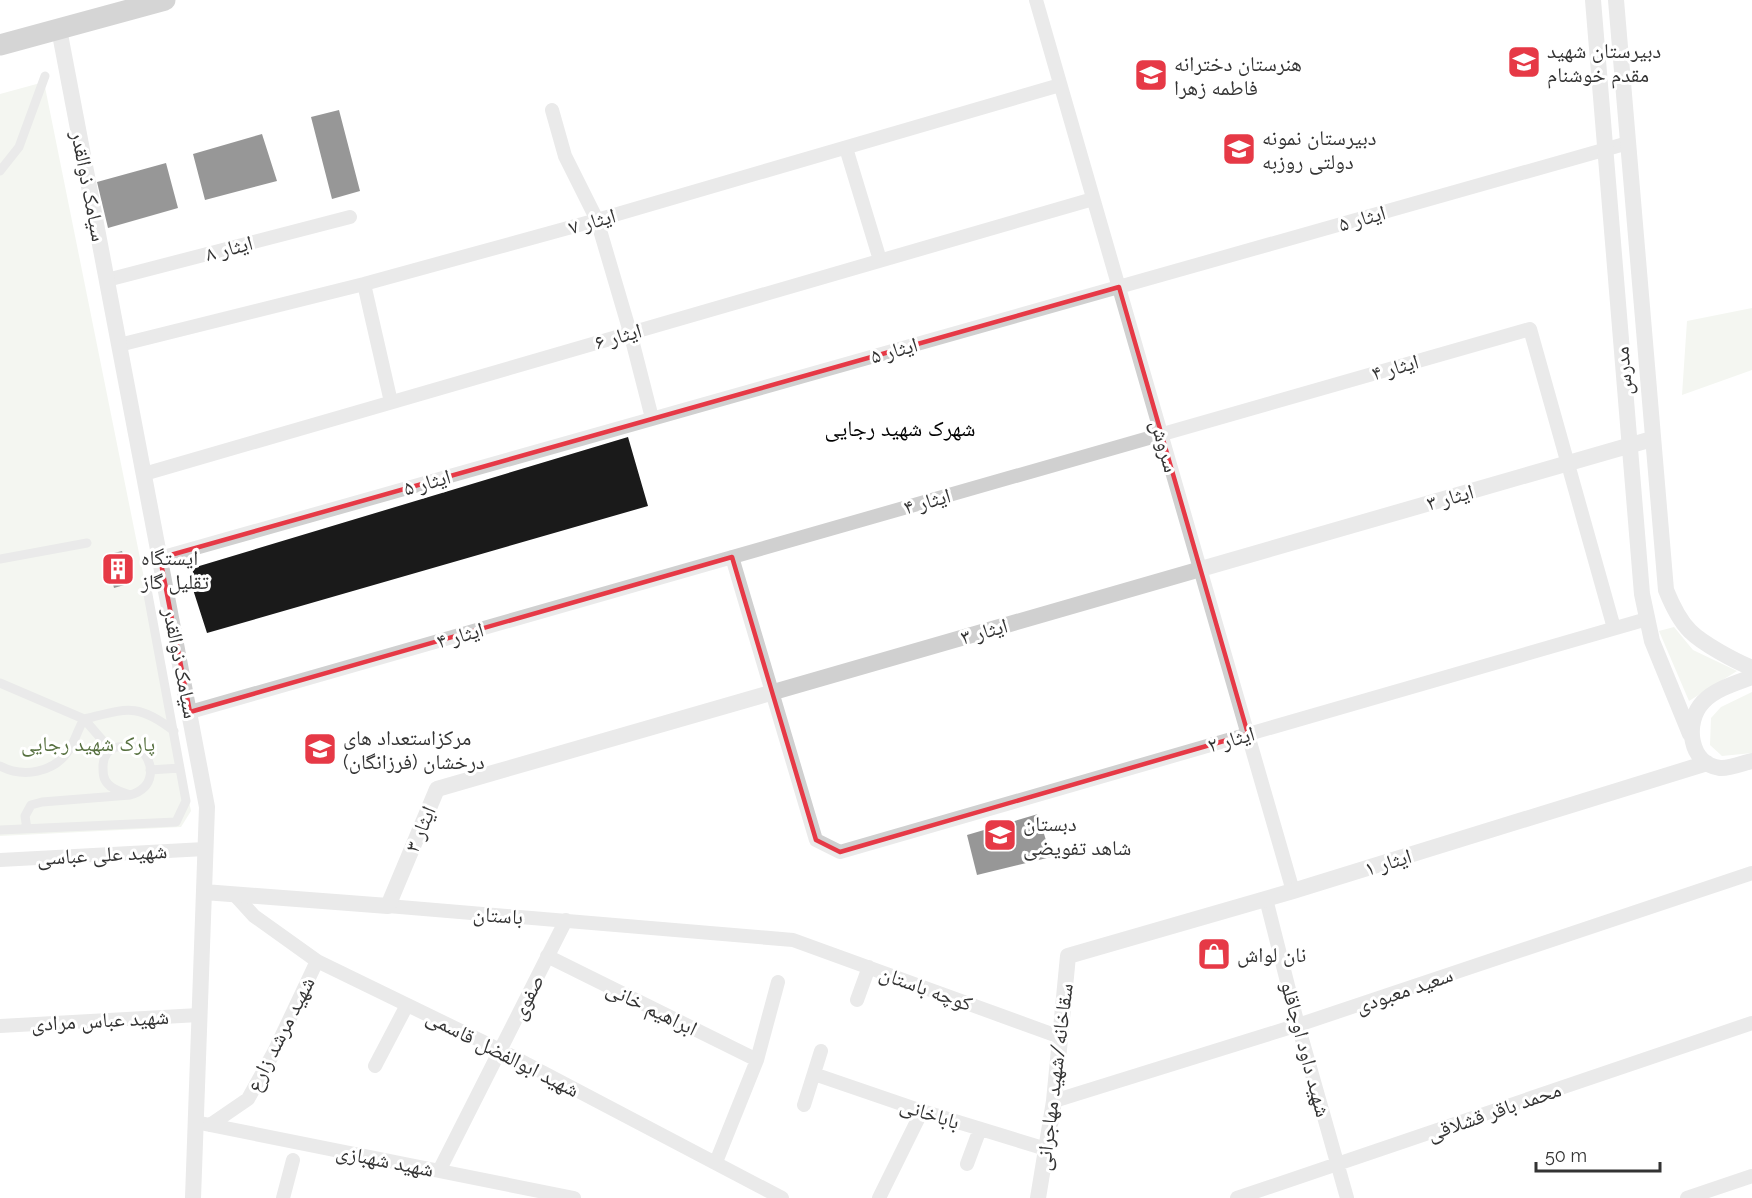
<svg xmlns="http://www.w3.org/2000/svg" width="1752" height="1198" viewBox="0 0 1752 1198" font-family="Raleway,'Noto Naskh Arabic',sans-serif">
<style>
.green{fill:#e6ecdf}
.building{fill:#1a1a1a}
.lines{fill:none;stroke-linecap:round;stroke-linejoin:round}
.pedestrian{stroke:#d0d0d0;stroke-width:9}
.minor{stroke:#d0d0d0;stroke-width:14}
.tertiary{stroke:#d0d0d0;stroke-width:16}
.trunk{stroke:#a2a2a2;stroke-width:21}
.marked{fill:none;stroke:#e63946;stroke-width:4.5;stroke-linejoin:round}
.labels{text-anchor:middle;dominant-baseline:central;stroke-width:6;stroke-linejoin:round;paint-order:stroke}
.poi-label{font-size:21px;fill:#333;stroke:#fff;text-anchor:start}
.street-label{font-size:21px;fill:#333;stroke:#fff}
.park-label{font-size:21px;fill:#56703f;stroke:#fff}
.neighbourhood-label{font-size:22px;fill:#000;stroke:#fff}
</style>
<rect width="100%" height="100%" fill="#fff"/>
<path class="green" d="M 44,82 L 191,811 L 181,827 L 0,836 L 0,94 Z
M 1752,308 L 1752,370 L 1682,395 L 1687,321 Z
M 1674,627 L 1693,650 L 1737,671 L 1689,701 L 1659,631 Z
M 1752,692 L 1752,753 L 1722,756 L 1710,745 L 1711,718 L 1721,707 Z"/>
<path class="building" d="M 339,110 L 360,191 L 332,199 L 311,117 Z
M 262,134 L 277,181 L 205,200 L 193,154 Z
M 166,163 L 178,208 L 108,228 L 97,182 Z
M 628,437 L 648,506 L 207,633 L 189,577 L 196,567 Z
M 122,551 L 131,583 L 114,588 L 106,555 Z
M 1038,814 L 1051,857 L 977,875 L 967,835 Z"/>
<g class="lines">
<path class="pedestrian" d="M 0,171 L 19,147 L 45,76
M 0,559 L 87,543
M 0,683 L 84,719 L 110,749
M 0,766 C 23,778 54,773 69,750 C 75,741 78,729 84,719 C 126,709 137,702 174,731
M 150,770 L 180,768
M 27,829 L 25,816 L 31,805 L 42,802 L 130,795 C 155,788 156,764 139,748 C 122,744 104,745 103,766 C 103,773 103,779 108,784 C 113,790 122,792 130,795
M 0,830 L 176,822 L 186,801 L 147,589"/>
<path class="minor" d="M 1036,0 L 1293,891
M 552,110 L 565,156 L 597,220 L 630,332 L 652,418
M 846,148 L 880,260
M 107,280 L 350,217
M 364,284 L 391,402
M 119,345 L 364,284 L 597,220 L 1060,85
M 144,474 L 1093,199
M 732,557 L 816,840 L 840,852 L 1647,619
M 160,558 L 1628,143
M 190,712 L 1530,329 L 1614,628
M 0,860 L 205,849
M 234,894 L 254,916 L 317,961 L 500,1050 L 782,1198
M 1266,899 L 1298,1025 L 1347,1198
M 388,906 L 793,940 L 1060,1037
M 547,956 L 757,1060
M 857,1000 L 869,967
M 0,1026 L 199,1015
M 375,1066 L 407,1005
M 814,1074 L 922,1111 L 1046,1149
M 1054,1101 L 1298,1025 L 1752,873
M 804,1105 L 821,1051
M 195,1122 L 574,1198
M 210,1125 L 248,1099 L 274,1052 L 317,961
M 716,1162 L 757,1060 L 778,982
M 967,1164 L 980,1129
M 439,1171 L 566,920
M 283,1198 L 293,1160
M 879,1198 L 922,1111
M 1237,1198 L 1752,1023
M 1687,1198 L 1752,1176"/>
<path class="tertiary" d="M 1593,0 L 1642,594 L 1652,641 L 1690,734
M 1616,0 L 1666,590 C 1672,605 1679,620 1690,631 C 1703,644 1735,661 1752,668
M 59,29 L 207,807 L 193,1198
M 1752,677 C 1736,683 1715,689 1703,702 C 1684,722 1689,764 1720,768 C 1729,769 1743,763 1752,761
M 204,892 L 388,906 L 437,789 L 1652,439
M 1038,1198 L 1054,1101 L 1068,956 L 1293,891 L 1707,763"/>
<path class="trunk" d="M 0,45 L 165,0"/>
</g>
<path d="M0 0H1752V1198H0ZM 1119,287 L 1248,734 L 840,852 L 816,840 L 732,557 L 190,712 L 160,558 Z" fill="#fff" fill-opacity=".55" fill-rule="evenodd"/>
<path class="marked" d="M 1119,287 L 1248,734 L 840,852 L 816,840 L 732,557 L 190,712 L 160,558 Z"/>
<defs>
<symbol id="school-square" viewBox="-11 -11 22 22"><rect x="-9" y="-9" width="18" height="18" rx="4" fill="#e63946" stroke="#fff"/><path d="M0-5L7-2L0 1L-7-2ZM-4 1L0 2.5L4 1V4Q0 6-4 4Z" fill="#fff"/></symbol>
<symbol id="building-square" viewBox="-11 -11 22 22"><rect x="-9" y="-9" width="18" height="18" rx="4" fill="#e63946" stroke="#fff"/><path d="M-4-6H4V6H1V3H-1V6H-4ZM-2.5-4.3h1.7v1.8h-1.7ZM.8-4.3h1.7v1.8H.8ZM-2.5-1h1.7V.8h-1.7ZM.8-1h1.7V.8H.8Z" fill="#fff"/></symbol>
<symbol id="shop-square" viewBox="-11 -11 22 22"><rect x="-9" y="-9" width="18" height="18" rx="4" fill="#e63946" stroke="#fff"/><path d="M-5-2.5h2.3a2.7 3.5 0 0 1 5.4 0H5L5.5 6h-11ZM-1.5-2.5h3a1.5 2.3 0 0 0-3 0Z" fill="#fff"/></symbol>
</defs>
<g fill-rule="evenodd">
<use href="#school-square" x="1505" y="43" width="38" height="38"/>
<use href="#school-square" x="1132" y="56" width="38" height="38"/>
<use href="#school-square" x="1220" y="130" width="38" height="38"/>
<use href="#building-square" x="99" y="550" width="38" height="38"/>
<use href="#school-square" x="301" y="730" width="38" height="38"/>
<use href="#school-square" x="981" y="816" width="38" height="38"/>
<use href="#shop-square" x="1195" y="935" width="38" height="38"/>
</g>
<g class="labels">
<g class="poi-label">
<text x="1547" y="50">دبیرستان شهید<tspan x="1547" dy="24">مقدم خوشنام</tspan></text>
<text x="1174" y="63">هنرستان دخترانه<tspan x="1174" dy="24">فاطمه زهرا</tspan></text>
<text x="1262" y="137">دبیرستان نمونه<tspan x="1262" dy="24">دولتی روزبه</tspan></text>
<text x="141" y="557">ایستگاه<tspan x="141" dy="24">تقلیل گاز</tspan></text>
<text x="343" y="737">مرکزاستعداد های<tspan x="343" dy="24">درخشان (فرزانگان)</tspan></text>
<text x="1023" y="823">دبستان<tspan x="1023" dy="24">شاهد تفویضی</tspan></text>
<text x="1237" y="954">نان لواش</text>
</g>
<g class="street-label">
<text transform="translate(89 186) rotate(79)">سیامک ذوالقدر</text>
<text transform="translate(1362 218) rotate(-16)">ایثار ۵</text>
<text transform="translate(592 221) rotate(-16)">ایثار ۷</text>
<text transform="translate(229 248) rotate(-15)">ایثار ۸</text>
<text transform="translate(618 336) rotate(-16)">ایثار ۶</text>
<text transform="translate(894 350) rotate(-16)">ایثار ۵</text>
<text transform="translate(1395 367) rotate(-16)">ایثار ۴</text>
<text transform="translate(1623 371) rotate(-95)">مدرس</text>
<text transform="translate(1165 446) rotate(74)">سروش</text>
<text transform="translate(427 482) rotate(-16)">ایثار ۵</text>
<text transform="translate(1450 497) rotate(-16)">ایثار ۳</text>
<text transform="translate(927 501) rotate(-16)">ایثار ۴</text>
<text transform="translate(984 631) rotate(-16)">ایثار ۳</text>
<text transform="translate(460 635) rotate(-16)">ایثار ۴</text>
<text transform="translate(181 663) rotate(79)">سیامک ذوالقدر</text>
<text transform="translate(1231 739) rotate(-16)">ایثار ۲</text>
<text transform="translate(420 829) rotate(-67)">ایثار ۳</text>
<text transform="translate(102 854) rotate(-3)">شهید علی عباسی</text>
<text transform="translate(1388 862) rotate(-17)">ایثار ۱</text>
<text transform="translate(498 915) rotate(4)">باستان</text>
<text transform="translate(926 988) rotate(20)">کوچه باستان</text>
<text transform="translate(1404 990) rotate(-19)">سعید معبودی</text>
<text transform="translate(527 997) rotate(-63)">صفوی</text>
<text transform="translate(652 1008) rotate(26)">ابراهیم خانی</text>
<text transform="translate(100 1020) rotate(-3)">شهید عباس مرادی</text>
<text transform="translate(280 1034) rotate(-63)">شهید مرشد زارع</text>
<text transform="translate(1306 1049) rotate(75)">شهید داود اوجاقلو</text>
<text transform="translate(503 1053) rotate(27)">شهید ابوالفضل قاسمی</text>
<text transform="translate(1054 1077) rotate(-83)">سقاخانه/شهید مهاجرانی</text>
<text transform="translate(1494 1111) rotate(-19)">محمد باقر قشلاقی</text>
<text transform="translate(930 1113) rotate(18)">باباخانی</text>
<text transform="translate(385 1160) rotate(11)">شهید شهبازی</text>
</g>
<g class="park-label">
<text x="88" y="743">پارک شهید رجایی</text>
</g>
<g class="neighbourhood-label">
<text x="900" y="428">شهرک شهید رجایی</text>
</g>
</g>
<path d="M1536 1162v9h124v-9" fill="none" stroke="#333333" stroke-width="3"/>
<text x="1545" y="1162" font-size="18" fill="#333333" stroke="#ffffff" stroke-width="4.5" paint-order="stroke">50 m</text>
</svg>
